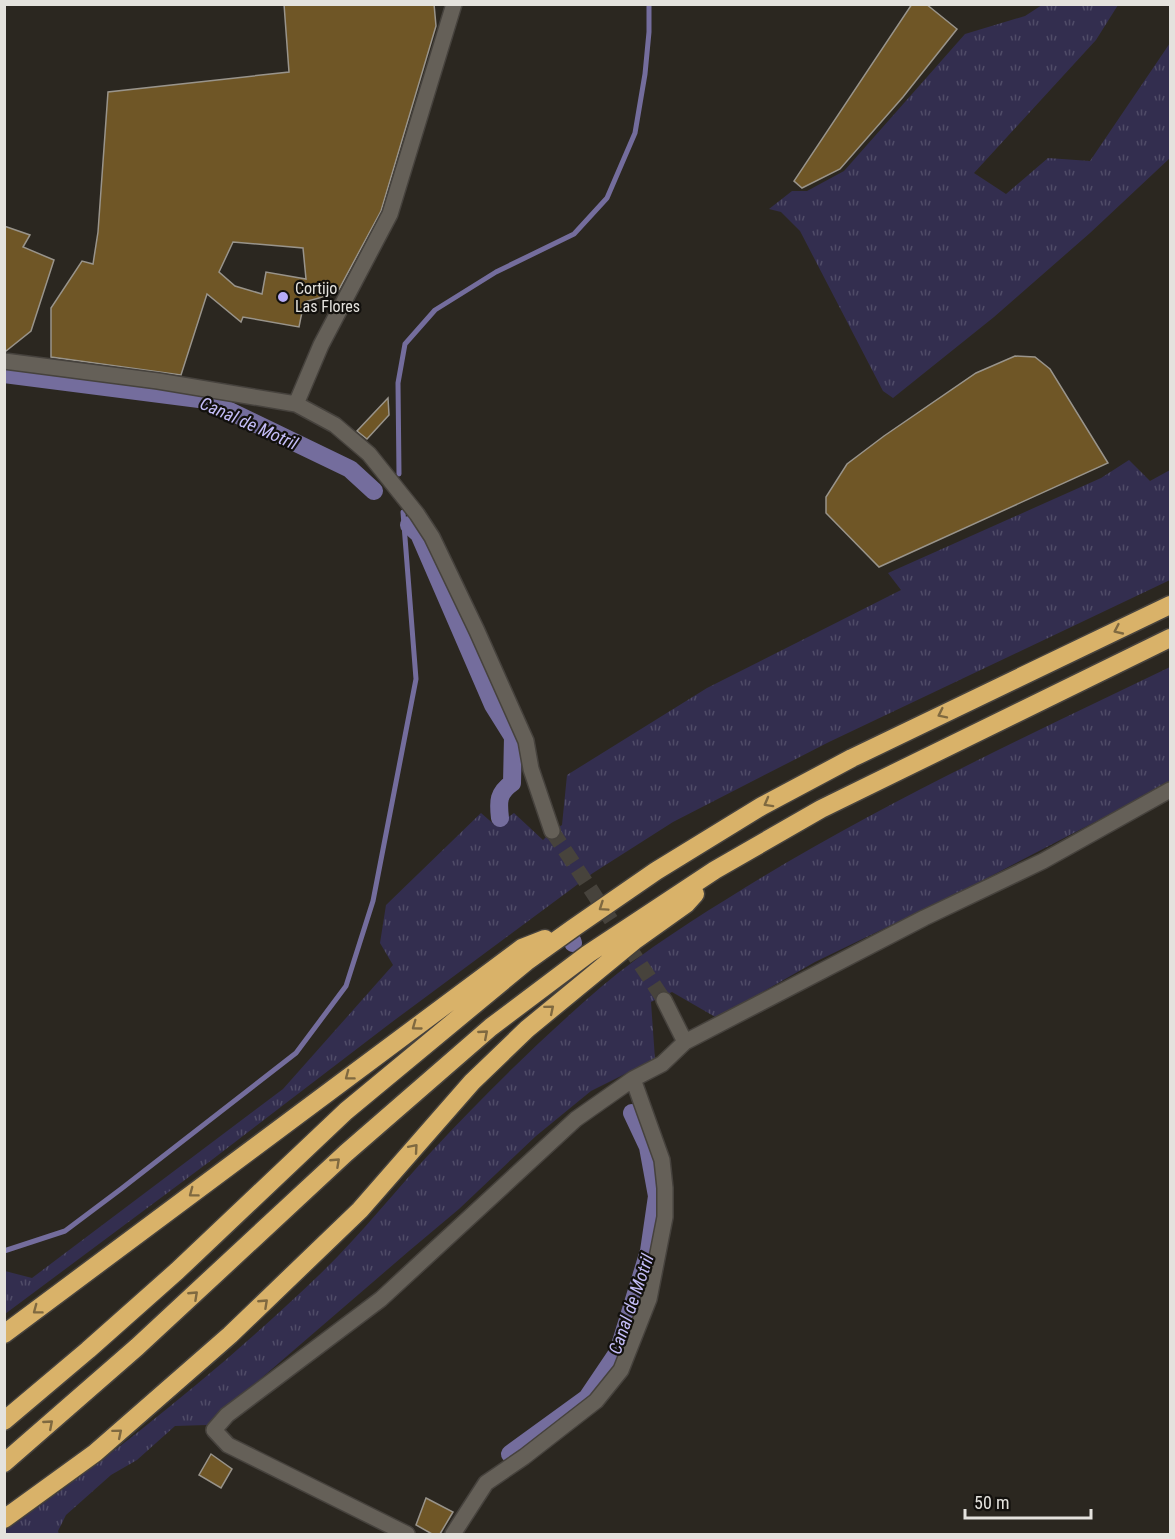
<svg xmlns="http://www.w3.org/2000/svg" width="1175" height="1539" viewBox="0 0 1175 1539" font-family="'Roboto Condensed',sans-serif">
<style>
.grass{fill:url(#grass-tufts)}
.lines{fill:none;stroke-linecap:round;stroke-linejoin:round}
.stream{stroke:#746d9d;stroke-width:5}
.canal{stroke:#746d9d;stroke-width:18}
.building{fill:#6f5626;stroke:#99948b;stroke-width:1.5;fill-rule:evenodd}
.minor-tunnel{stroke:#47433c;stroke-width:15;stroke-dasharray:15 8;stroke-linecap:butt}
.minor-casing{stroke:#46423d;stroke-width:18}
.motorway-casing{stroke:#46423d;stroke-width:21}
.minor{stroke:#656058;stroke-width:15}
.motorway{stroke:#d9b269;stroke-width:18}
.oneway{stroke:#7f6940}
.poi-dot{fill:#b6abf8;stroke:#12100d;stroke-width:2}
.labels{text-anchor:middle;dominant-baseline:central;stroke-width:4.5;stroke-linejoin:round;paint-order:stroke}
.poi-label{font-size:16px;fill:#e4e2dd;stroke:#12100d;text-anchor:start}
.water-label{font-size:18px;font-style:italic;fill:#c4bdf8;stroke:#12100d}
</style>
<defs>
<pattern id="grass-tufts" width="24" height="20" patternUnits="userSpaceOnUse" patternTransform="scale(1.5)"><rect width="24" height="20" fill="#332e4f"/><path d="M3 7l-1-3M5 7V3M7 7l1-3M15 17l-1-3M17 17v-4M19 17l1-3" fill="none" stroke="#504c68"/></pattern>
</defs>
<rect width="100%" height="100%" fill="#2b2720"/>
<path class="grass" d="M 1042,5 L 1118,5 L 1096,40 L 974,173 L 1006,194 L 1048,158 L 1090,161 L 1170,43 L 1170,158 L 1090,233 L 994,317 L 893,398 L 883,391 L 800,231 L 781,212 L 769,209 L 792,191 L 807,191 L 844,171 L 965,34 L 1025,16 Z
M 1129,460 L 1150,481 L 1170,470 L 1170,580 L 829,742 L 673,822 L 593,873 L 392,1022 L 213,1159 L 5,1314 L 5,1271 L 32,1278 L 283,1089 L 393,965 L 380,943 L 386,905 L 481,813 L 496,826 L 514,813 L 543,840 L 552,831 L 562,825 L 567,775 L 707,688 L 901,590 L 888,573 L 1101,478 Z
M 1170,667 L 1170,783 L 970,887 L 815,962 L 717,1018 L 672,992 L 651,1002 L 655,1059 L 591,1091 L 536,1136 L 459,1209 L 409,1251 L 207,1425 L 175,1426 L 137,1460 L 111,1475 L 66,1515 L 58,1531 L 59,1534 L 5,1534 L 4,1531 C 115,1454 221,1369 318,1276 C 359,1237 394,1192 432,1151 C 485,1094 542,1038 601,987 C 646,949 696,918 746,887 C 882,803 1027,736 1170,667 Z"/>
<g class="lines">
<path class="stream" d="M 399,474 L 398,383 L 405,344 L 435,310 L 496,272 L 574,234 L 607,198 L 635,133 L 645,74 L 649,32 L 649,4
M 4,1251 L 65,1231 L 121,1189 L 296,1053 L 346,986 L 373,901 L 416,679 L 403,512"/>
<path class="canal" d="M 4,374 L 207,400 L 350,469 L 374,491
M 409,525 L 419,534 L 493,705 L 513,737 L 512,783 C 498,793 498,801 500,818
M 572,940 L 573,943
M 510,1454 L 587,1398 L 618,1352 L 649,1251 L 657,1196 L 648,1147 L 632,1113"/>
</g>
<path class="building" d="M 284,4 L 434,4 L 436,26 L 381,211 L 337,293 L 304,302 L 299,327 L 243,317 L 241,322 L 207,294 L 181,375 L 51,357 L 51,308 L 82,261 L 93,264 L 98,232 L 108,92 L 289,72 ZM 233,242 L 303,248 L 306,279 L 266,272 L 262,294 L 235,286 L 219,272 Z
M 912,4 L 926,4 L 957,29 L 903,97 L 840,169 L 802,188 L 794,181 Z
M 4,226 L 30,235 L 23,247 L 54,260 L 31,331 L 6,351 L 4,351 Z
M 1015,356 L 1035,357 L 1050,369 L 1108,463 L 879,567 L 826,513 L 826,497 L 847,464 L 884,436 L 976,373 Z
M 388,398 L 389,415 L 367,439 L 357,431 Z
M 211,1454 L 232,1469 L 221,1488 L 199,1475 Z
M 426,1498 L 453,1512 L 440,1534 L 432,1534 L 416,1525 Z"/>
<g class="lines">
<path class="minor-tunnel" d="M 552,831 L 664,1000"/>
<defs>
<path id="minor" d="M 4,361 L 158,381 L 296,404 L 335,425 L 369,454 L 417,514 L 432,537 L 477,631 L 526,741 L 531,769 L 552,831
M 296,404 L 321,345 L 390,214 L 454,4
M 664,1000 L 685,1042
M 407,1534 L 228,1445 L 214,1430 L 227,1415 L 381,1299 L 576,1119 L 633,1079
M 453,1534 L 486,1483 L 524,1457 L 596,1401 L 621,1370 L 649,1299 L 665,1217 L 665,1188 L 662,1160 L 633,1079 L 662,1064 L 685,1042 L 924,918 L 1043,861 L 1170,790"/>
<path id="motorway" d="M 4,1334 L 522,948 L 545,939
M 4,1421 L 88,1350 L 177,1271 L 346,1111 L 526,962 L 572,929 L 656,871 L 762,806 L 852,758 L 1170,605
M 4,1463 L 137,1347 L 346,1153 L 491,1027 L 588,954 L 715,870 L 821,809 L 1170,638
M 4,1519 L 95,1453 L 230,1335 L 360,1210 L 472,1082 L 527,1029 L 634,941 L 686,904 L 695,894"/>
</defs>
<use href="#minor" class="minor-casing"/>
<use href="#motorway" class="motorway-casing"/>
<use href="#minor" class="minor"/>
<use href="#motorway" class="motorway"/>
</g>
<defs><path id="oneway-chevron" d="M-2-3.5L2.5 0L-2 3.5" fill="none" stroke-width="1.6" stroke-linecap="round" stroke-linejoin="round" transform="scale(1.5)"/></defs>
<g class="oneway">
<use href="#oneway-chevron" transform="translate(1118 630) rotate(155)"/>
<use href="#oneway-chevron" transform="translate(942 714) rotate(154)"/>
<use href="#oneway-chevron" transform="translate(768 803) rotate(151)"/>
<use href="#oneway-chevron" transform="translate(603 907) rotate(146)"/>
<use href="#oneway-chevron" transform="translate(550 1009) rotate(-40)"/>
<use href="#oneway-chevron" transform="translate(416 1026) rotate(144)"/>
<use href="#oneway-chevron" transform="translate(484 1034) rotate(-41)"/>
<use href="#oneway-chevron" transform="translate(349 1076) rotate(143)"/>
<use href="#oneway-chevron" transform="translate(414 1148) rotate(-49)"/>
<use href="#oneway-chevron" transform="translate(336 1162) rotate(-43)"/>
<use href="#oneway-chevron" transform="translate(193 1193) rotate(143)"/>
<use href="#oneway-chevron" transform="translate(194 1295) rotate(-43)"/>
<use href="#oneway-chevron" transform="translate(264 1303) rotate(-43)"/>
<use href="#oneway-chevron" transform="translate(37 1310) rotate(143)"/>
<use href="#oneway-chevron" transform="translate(49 1424) rotate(-41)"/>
<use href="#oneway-chevron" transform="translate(118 1433) rotate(-40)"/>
</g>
<circle class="poi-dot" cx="283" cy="297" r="6"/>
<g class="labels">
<g class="poi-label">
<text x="295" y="288">Cortijo<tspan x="295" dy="18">Las Flores</tspan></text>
</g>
<g class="water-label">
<text transform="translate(249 423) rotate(24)">Canal de Motril</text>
<text transform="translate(631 1304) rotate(-71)">Canal de Motril</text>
</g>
</g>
<rect width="1175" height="1539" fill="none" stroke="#e4e2dd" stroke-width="12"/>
<path d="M965 1509v9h126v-9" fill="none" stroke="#e4e2dd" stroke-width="3"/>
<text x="974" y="1509" font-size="18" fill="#e4e2dd" stroke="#12100d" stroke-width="4.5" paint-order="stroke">50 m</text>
</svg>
